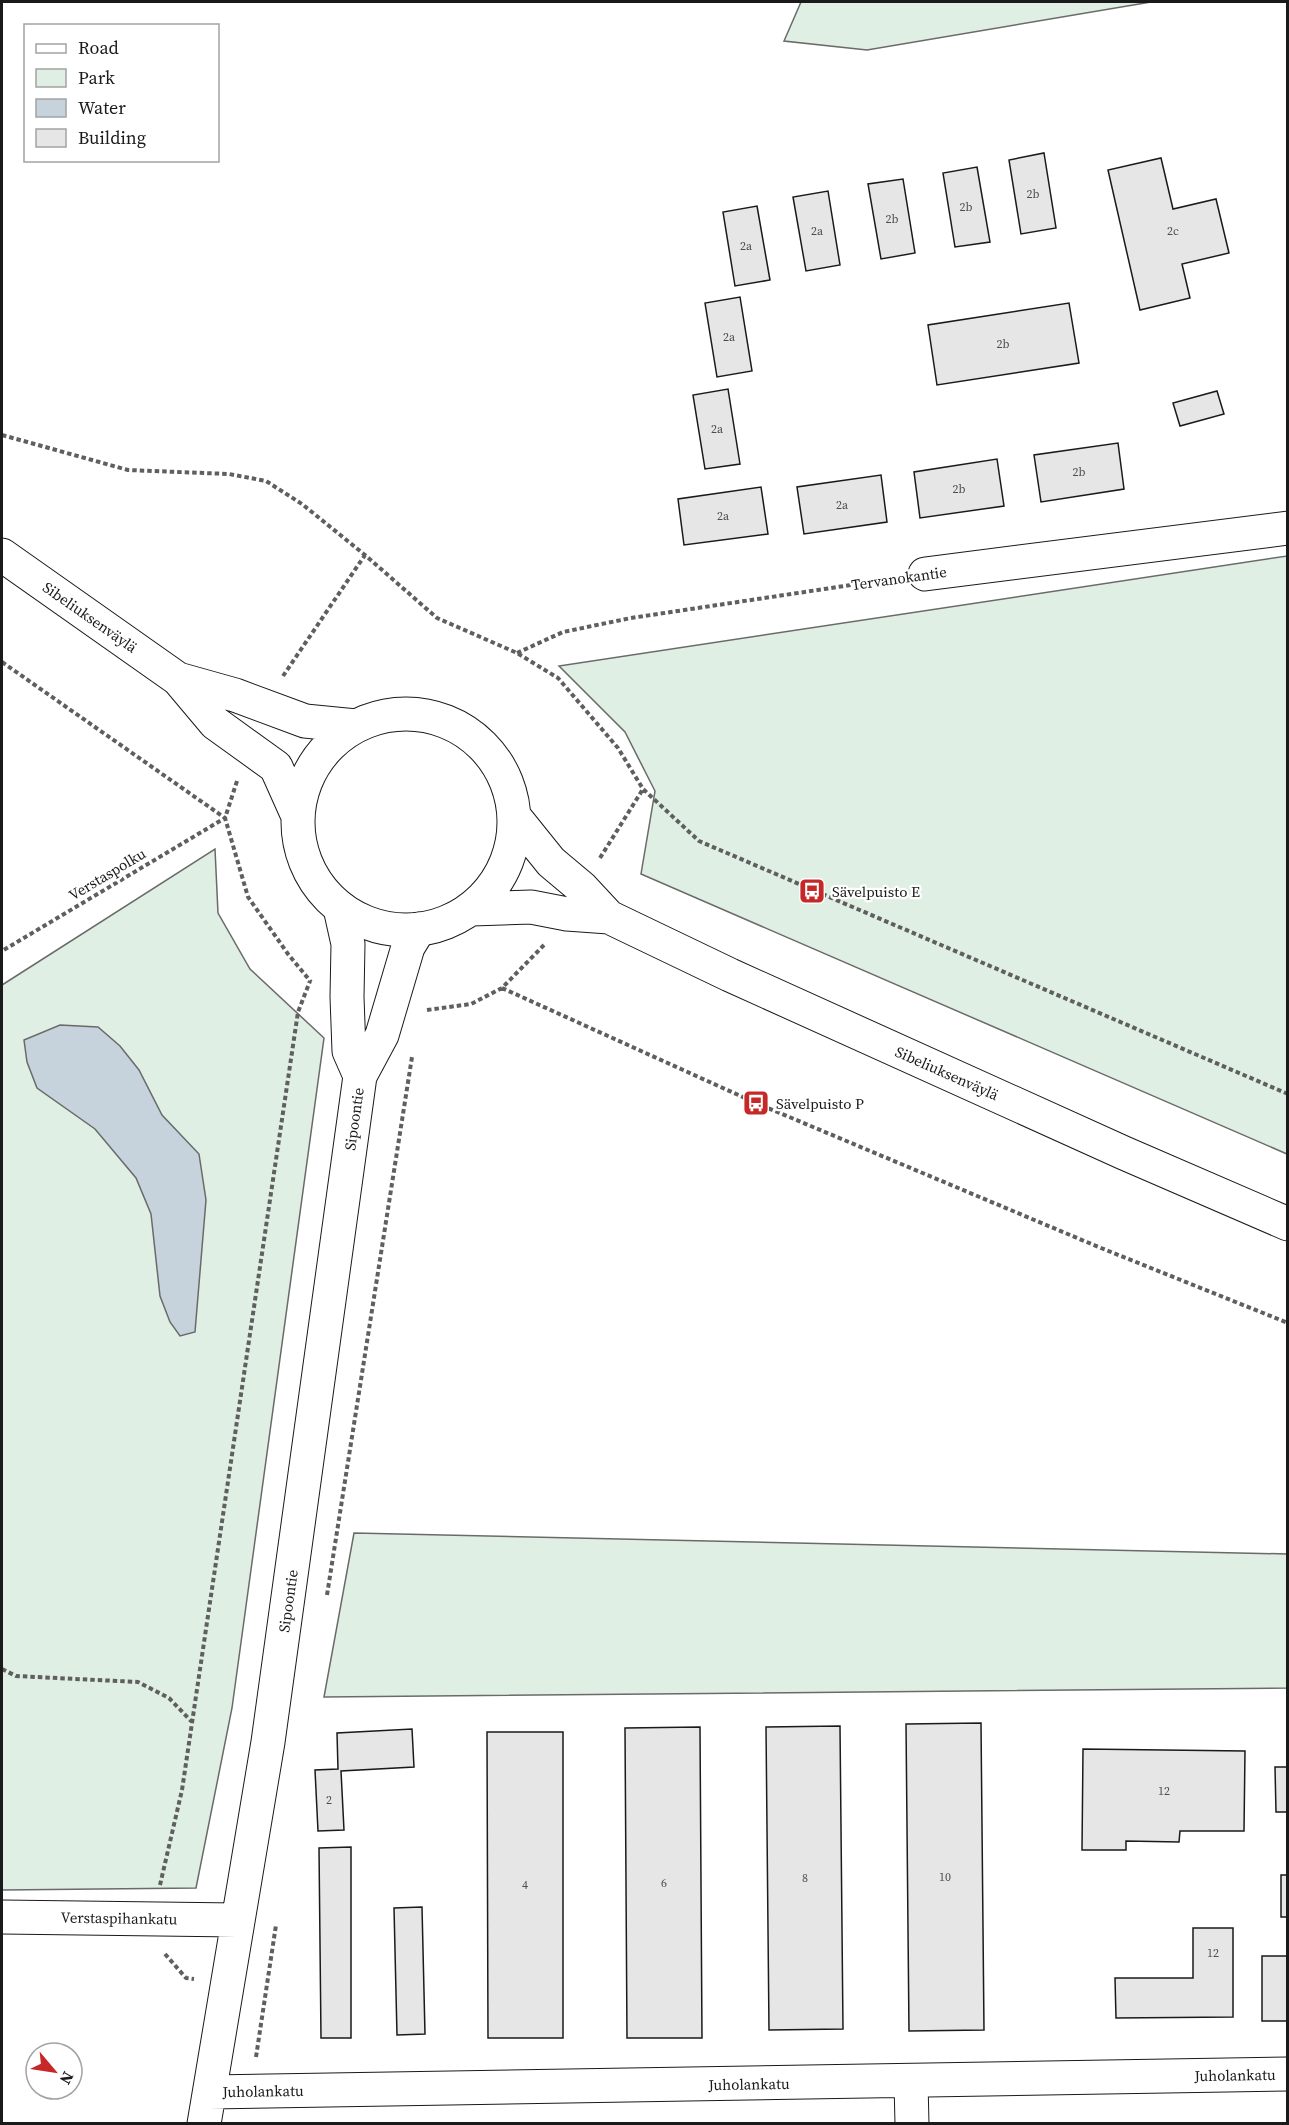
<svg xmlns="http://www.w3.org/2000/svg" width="1289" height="2125" viewBox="0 0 1289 2125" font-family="'Source Serif 4',serif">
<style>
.green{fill:#e0efe3;stroke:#6a6a6a;stroke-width:1.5}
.water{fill:#c6d2dc;stroke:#6a6a6a;stroke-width:1.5}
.building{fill:#e6e6e6;stroke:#1a1a1a;stroke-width:1.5}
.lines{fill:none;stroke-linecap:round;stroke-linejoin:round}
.minor-casing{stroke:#1a1a1a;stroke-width:35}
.major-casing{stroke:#1a1a1a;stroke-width:35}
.path{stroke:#5f5f5f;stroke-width:4;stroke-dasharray:4.5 3;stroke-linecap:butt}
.minor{stroke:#fff;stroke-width:33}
.major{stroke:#fff;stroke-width:33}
.labels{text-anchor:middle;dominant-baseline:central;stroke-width:4.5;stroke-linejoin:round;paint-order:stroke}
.number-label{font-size:12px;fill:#4d4d4d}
.street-label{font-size:15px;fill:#1a1a1a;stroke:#fff}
.poi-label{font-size:15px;fill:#1a1a1a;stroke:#fff;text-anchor:start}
</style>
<rect width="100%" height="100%" fill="#fff"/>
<path class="green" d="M 801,2 L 1151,2 L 867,50 L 784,41 Z
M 1287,556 L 1287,1154 L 641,874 L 655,791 L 625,732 L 559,666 Z
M 215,849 L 218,913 L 250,969 L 324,1038 L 232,1708 L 196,1888 L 2,1890 L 2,985 Z
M 354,1533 L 1287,1554 L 1287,1688 L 324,1697 Z"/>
<path class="water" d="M 60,1025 L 98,1027 L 120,1046 L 139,1070 L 162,1115 L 199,1154 L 206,1200 L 195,1332 L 180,1336 L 170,1322 L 160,1296 L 151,1214 L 136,1178 L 95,1129 L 37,1088 L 27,1062 L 24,1040 Z"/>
<path class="building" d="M 1044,153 L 1056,228 L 1021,234 L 1009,160 Z
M 1161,158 L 1173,209 L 1216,199 L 1229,253 L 1182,264 L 1190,298 L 1140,310 L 1108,170 Z
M 977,167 L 990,242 L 955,247 L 943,173 Z
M 903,179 L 915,253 L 881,259 L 868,184 Z
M 828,191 L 840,265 L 806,271 L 793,197 Z
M 757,206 L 770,280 L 735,286 L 723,212 Z
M 740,297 L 752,371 L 717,377 L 705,303 Z
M 1069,303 L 1079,363 L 937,385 L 928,325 Z
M 728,389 L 740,464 L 705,469 L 693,395 Z
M 1217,391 L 1224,414 L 1180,426 L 1173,403 Z
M 1118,443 L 1124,489 L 1041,502 L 1034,455 Z
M 997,459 L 1004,506 L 920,518 L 914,472 Z
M 881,475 L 887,522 L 804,534 L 797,487 Z
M 761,487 L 768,534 L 684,545 L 678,499 Z
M 981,1723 L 984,2030 L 909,2031 L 906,1724 Z
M 840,1726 L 843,2029 L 769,2030 L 766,1727 Z
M 700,1727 L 702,2038 L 627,2038 L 625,1728 Z
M 412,1729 L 414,1767 L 341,1771 L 344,1830 L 318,1831 L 315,1770 L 338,1769 L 337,1733 Z
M 487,1732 L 563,1732 L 563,2038 L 488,2038 Z
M 1083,1749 L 1245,1751 L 1244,1831 L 1180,1831 L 1179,1842 L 1126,1841 L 1126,1850 L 1082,1850 Z
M 1275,1767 L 1288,1767 L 1288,1812 L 1276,1812 Z
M 351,1847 L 351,2038 L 321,2038 L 319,1848 Z
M 1281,1875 L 1288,1875 L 1288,1917 L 1281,1917 Z
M 422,1907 L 425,2034 L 397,2035 L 394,1908 Z
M 1193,1928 L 1233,1928 L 1233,2017 L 1116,2018 L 1115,1978 L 1193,1978 Z
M 1262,1956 L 1288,1956 L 1288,2021 L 1262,2021 Z"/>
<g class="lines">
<defs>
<path id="minor" d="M 925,574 L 1288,528
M 340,908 L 348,944 L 347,997 L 349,1051 L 360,1076
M 2,1917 L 237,1920
M 911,2082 L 912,2124
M 210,2092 L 1288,2074
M 204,2124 L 268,1742 L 360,1076 L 382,1035 L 408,947 L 419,929"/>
<path id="major" d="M 2,555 L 178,679 L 215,723 L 276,767 L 297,814
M 178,679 L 235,695 L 305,721 L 356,726
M298 822a108 108 0 1 1 216 0a108 108 0 1 1-216 0Z
M 514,816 L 551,862 L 582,888 L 609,917 L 730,975 L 1124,1153 L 1288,1224
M 472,909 L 531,907 L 567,914 L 609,917"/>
</defs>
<use href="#minor" class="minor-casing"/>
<use href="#major" class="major-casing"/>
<path class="path" d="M 2,435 L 128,470 L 229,474 L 266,481 L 302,504 L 365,555 L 437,618 L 517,653 L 558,678 L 618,748 L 643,789 L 699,841 L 1288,1094
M 517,653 L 563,632 L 631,618 L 891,579
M 2,662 L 225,818 L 2,951
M 283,676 L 365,555
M 237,781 L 225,818 L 248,897 L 288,954 L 311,982
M 600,858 L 643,789
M 502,988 L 756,1103 L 1101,1248 L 1288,1323
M 427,1010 L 471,1004 L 502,988 L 544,945
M 327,1595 L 412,1057
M 2,1669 L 16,1676 L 138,1682 L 169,1698 L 191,1721
M 160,1885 L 182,1790 L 298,1012 L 310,981
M 165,1954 L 186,1978 L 194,1979
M 256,2057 L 276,1925"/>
<use href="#minor" class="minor"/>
<use href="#major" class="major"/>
</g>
<defs>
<symbol id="bus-square" viewBox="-11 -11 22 22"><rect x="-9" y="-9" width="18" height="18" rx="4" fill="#c62828" stroke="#fff"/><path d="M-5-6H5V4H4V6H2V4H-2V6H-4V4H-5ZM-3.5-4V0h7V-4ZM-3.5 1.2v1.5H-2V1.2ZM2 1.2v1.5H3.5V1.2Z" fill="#fff"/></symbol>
</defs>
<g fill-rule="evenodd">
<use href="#bus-square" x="797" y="876" width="30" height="30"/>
<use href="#bus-square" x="741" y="1088" width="30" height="30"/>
</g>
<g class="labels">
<g class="number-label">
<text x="1033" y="194">2b</text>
<text x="966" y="207">2b</text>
<text x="892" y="219">2b</text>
<text x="817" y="231">2a</text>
<text x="1173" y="231">2c</text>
<text x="746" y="246">2a</text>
<text x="729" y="337">2a</text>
<text x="1003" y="344">2b</text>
<text x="717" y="429">2a</text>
<text x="1079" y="472">2b</text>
<text x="959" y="489">2b</text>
<text x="842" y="505">2a</text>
<text x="723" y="516">2a</text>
<text x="1164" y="1791">12</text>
<text x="329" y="1800">2</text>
<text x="945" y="1877">10</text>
<text x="805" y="1878">8</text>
<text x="664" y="1883">6</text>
<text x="525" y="1885">4</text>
<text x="1213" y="1953">12</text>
</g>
<g class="street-label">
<text transform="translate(899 578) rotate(-8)">Tervanokantie</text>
<text transform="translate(90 617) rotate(35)">Sibeliuksenväylä</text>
<text transform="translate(107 874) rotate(-31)">Verstaspolku</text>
<text transform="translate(947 1073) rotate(24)">Sibeliuksenväylä</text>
<text transform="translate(354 1119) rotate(-82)">Sipoontie</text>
<text transform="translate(288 1601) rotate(-82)">Sipoontie</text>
<text transform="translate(119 1918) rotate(1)">Verstaspihankatu</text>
<text transform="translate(1235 2075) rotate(-1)">Juholankatu</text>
<text transform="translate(749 2084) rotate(-1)">Juholankatu</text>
<text transform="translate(263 2091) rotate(-1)">Juholankatu</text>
</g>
<g class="poi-label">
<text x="832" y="891">Sävelpuisto E</text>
<text x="776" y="1103">Sävelpuisto P</text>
</g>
</g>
<rect width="1289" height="2125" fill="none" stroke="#1a1a1a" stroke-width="6"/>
<rect x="24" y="24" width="195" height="138" fill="#ffffff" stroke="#a3a3a3" stroke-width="1.5"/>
<rect x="36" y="44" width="30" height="9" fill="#ffffff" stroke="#a3a3a3" stroke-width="1.5"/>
<text x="78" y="54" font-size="18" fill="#1a1a1a">Road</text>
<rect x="36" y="69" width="30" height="18" fill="#e0efe3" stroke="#a3a3a3" stroke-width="1.5"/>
<text x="78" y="84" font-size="18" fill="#1a1a1a">Park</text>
<rect x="36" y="99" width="30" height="18" fill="#c6d2dc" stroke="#a3a3a3" stroke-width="1.5"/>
<text x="78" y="114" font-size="18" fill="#1a1a1a">Water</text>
<rect x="36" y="129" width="30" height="18" fill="#e6e6e6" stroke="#a3a3a3" stroke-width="1.5"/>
<text x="78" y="144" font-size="18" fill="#1a1a1a">Building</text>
<g transform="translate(54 2071) rotate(119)"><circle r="28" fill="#ffffff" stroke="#a3a3a3" stroke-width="1.5"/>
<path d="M0-4.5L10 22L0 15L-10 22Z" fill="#c62828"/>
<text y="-9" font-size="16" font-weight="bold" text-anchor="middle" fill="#1a1a1a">N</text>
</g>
</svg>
